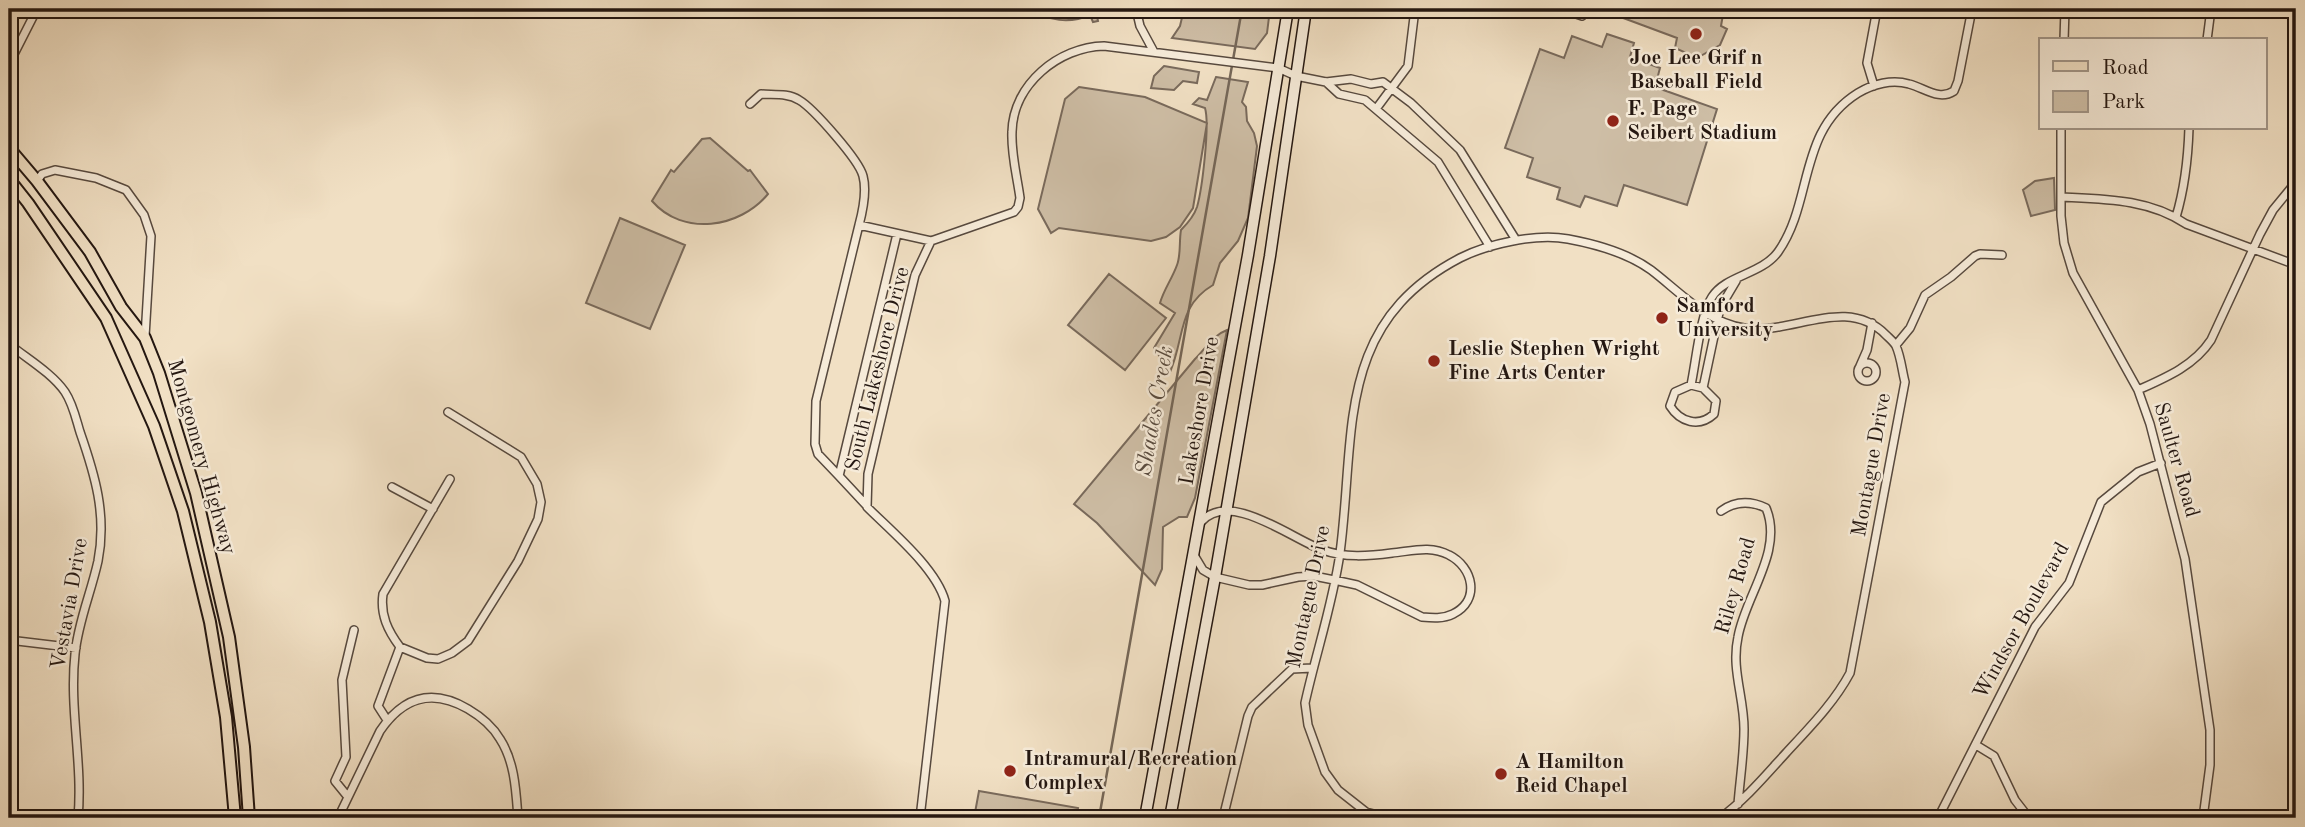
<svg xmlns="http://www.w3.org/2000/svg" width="2305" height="827" viewBox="0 0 2305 827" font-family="'Old Standard TT',serif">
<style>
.green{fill:#cebea6;stroke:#796a5c;stroke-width:2}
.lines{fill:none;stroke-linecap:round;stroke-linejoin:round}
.stream{stroke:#756758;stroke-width:2.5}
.street-casing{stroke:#57493e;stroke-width:10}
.secondary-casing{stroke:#241711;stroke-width:13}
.primary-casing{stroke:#241711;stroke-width:14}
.street{stroke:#f6ebd9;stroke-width:7}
.secondary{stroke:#f6ebd9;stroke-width:10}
.primary{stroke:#f1e0c4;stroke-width:10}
.poi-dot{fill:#8f2418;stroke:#f6ebd9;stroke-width:2.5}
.labels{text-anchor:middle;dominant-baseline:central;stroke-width:5;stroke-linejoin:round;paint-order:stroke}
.poi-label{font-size:21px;font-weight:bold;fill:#241711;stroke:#f6ebd9;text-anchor:start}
.street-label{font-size:21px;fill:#241711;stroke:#f6ebd9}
.water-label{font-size:23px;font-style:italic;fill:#5a4c40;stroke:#f6ebd9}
</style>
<rect width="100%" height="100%" fill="#f1e0c4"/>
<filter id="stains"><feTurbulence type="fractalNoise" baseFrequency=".00286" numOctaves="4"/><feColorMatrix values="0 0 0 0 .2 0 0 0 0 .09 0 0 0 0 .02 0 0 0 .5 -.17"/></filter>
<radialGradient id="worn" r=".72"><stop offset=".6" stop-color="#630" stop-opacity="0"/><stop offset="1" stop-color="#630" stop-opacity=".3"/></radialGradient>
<path class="green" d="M 1030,9 L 1101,9 L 1096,12 L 1098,21 L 1093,22 L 1090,15 C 1070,24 1048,21 1030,9 Z
M 1184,9 L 1270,9 L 1267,33 L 1255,49 L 1172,38 L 1180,26 Z
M 1599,9 L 1724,9 L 1721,26 L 1727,29 L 1720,45 L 1697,58 L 1675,48 L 1677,38 Z
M 1607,34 L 1634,43 L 1630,57 L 1660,68 L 1655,87 L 1717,109 L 1687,205 L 1624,185 L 1617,206 L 1585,196 L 1580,207 L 1557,199 L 1560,188 L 1527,177 L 1533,158 L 1505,148 L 1540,49 L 1564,58 L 1572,36 L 1602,47 Z
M 1164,66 L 1199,72 L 1197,83 L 1183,81 L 1174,90 L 1151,88 L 1154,76 Z
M 1216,77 L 1248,82 L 1242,102 L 1246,107 L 1247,121 L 1254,133 L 1257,146 L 1248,218 L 1238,241 L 1220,263 L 1213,285 C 1177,306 1185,338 1170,372 L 1154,348 L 1175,313 L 1160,303 C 1164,289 1172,279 1177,265 C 1181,255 1179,241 1181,230 C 1188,223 1194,216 1197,207 C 1202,190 1210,125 1205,108 L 1193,104 L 1199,98 L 1207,100 Z
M 1079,87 L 1145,97 L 1207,123 L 1193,208 L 1180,227 L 1166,237 L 1151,241 L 1059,228 L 1051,233 L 1038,209 L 1065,99 Z
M 710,138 L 748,171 L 750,170 L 768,194 C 740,228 683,237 652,201 L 671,170 L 674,172 L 702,139 Z
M 2054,178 L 2055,210 L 2031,216 L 2023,190 L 2035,181 Z
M 620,218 L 685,245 L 650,329 L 586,303 Z
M 1109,274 L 1166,318 L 1125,370 L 1068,325 Z
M 1227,330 L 1195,498 L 1187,517 L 1179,517 L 1163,527 L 1162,569 L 1155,585 L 1097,523 L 1074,504 L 1195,359 C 1206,348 1213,335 1227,330 Z
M 979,791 L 1078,808 L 1076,818 L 974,818 Z"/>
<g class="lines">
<path class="stream" d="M 1099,818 L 1242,9"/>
<defs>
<path id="street" d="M 1136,9 L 1140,26 L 1154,52
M 1562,9 L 1582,16
M 2064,40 L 2065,9
M 2207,40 L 2211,9
M 9,64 L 37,9
M 1326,82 L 1339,94 L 1365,100 L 1438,162 L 1490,247
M 1874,86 L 1867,63 L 1877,9
M 750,104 L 761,94 C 774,95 788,93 799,100 C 813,108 859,160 863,176 C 867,191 863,210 859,225
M 1376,109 L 1408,66 L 1415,9
M 2061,128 L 2061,216 L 2064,243 L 2073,273 L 2138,390 L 2150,424 L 2185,559 L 2210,730 L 2210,765 L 2203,818
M 37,181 L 42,174 L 55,170 L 96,178 L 126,190 L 144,215 L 151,236 L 145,337
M 2062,197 C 2104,199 2150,199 2186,224 L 2296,265
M 2176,217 C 2185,187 2188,159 2189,128
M 9,344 C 26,358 52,373 65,392 C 73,404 76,419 80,432 C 95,475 107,515 98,561 C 91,593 78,622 75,654 C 69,709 83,763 78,818
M 1896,345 L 1910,328 L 1925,295 L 1951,277 L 1975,256 L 1980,254 L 2002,255
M1858 372a9 9 0 1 1 18 0a9 9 0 1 1-18 0Z
M 1860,366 L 1867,350 L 1872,323
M 1691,385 C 1696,362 1700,315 1712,297 C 1726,275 1761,275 1778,252 C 1814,201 1797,131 1858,93 C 1873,84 1892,79 1909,84 C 1925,88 1939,101 1954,91 L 1958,81 L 1972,9
M 1691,385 L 1703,388 L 1716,401 L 1714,414 C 1699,428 1680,422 1670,406 L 1675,392 Z
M 1703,388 L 1720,308 L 1736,281
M 2138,390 C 2165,378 2194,366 2211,340 L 2260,234 L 2273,210 L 2296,182
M 839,476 L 818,454 L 815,444 L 816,401 L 859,225 L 931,241
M 392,487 L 433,509
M 867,506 L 839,476 L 897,234
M 1721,511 C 1735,501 1751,501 1766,508 C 1784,551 1745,596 1738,637 C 1731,669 1744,697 1744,729 C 1744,754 1740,779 1738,804
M 1194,555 L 1203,570 L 1215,577 L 1249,585 L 1262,585 L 1298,577 L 1314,576 L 1334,580 L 1357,585 L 1422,617 C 1432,618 1443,619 1453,614 C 1481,600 1473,567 1449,555 C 1431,545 1412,551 1392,553 C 1369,556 1344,558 1323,550 C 1293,540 1230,489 1201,522
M 9,640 L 76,648
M 400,647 L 427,658 L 438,659 L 452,653 L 468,641 L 518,561 L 538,519 L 541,502 L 537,484 L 521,457 L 448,412
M 387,720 L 378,706 L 400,647 C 388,631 380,615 383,594 L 450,479
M 1976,745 L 1994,756 L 2015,800 L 2029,818
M 348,797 L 335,781 L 346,757 L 342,680 L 354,630
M 338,818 L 380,731 C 403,697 432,688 468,709 C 480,716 493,727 500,739 C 515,762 516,792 518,818
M 920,818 L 945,601 C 936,568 891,531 867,507 L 868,474 L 915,275 L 931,241 L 1014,212 L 1018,207 L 1020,198 C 1017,176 1011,154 1012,132 C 1013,84 1059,47 1104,46 L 1278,68 L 1296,76 L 1326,82 L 1351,79 L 1371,84 L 1383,82 L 1411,103 L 1460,150 L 1516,240
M 1223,818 L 1248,716 L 1252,707 L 1292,669 L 1312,668
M 1389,818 L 1366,812 L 1338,790 L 1325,772 L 1308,725 L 1305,703 C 1316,653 1333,603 1340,553 C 1356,433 1334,324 1460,258 C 1488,244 1536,233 1568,239 C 1595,244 1629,254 1651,270 C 1680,292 1706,322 1744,328 C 1791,336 1846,294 1886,335 C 1889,338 1894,342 1896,346 C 1901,357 1902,371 1905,382 L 1850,673 C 1834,703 1809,728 1786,753 C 1765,776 1745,800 1720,818
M 1938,818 L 2035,627 L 2069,583 L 2101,502 L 2138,472 L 2161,463"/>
<path id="secondary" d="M 1145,818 L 1248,255 L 1288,9
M 1170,818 L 1215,577 L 1270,256 L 1306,9"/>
<path id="primary" d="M 9,148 L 37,181 L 90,252 L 121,307 L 145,338 L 159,373 L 196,493 L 229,637 L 244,747 L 249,818
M 9,179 L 28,203 L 106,318 L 154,426 L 183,511 L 210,622 L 226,717 L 235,818"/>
</defs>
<use href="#street" class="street-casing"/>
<use href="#secondary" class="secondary-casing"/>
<use href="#primary" class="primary-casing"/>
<use href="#street" class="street"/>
<use href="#secondary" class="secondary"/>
<use href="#primary" class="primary"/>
</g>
<g class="poi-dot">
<circle cx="1696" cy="34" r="7"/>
<circle cx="1613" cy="121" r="7"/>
<circle cx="1662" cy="318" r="7"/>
<circle cx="1434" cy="361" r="7"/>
<circle cx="1010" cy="771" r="7"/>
<circle cx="1501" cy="774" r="7"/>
</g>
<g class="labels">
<g class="poi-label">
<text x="1696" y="58" text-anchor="middle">Joe Lee Grif n<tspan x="1696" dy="24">Baseball Field</tspan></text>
<text x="1627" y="109">F. Page<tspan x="1627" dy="24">Seibert Stadium</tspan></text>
<text x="1676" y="306">Samford<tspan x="1676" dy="24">University</tspan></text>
<text x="1448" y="349">Leslie Stephen Wright<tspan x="1448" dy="24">Fine Arts Center</tspan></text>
<text x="1024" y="759">Intramural/Recreation<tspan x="1024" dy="24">Complex</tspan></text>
<text x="1515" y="762">A Hamilton<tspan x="1515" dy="24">Reid Chapel</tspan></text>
</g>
<g class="street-label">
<text transform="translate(878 369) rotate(-76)">South Lakeshore Drive</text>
<text transform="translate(1200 411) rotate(-80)">Lakeshore Drive</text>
<text transform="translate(201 457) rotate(74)">Montgomery Highway</text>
<text transform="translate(2176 460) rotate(74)">Saulter Road</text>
<text transform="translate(1872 465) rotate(-80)">Montague Drive</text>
<text transform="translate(1736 586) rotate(-74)">Riley Road</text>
<text transform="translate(1309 597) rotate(-78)">Montague Drive</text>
<text transform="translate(70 604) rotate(-80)">Vestavia Drive</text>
<text transform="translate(2022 621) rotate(-61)">Windsor Boulevard</text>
</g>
<g class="water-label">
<text transform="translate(1155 411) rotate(-80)">Shades Creek</text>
</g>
</g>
<rect width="2305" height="827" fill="none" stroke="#f1e0c4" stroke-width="35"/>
<rect x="10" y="10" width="2284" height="806" fill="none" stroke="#241711" stroke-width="3.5"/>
<rect x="18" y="18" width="2270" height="792" fill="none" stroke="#241711" stroke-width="2"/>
<rect x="2039" y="38" width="228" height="91" fill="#f6ebd9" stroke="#a29689" stroke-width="2"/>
<rect x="2053" y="61" width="35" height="10" fill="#f1e0c4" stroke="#a29689" stroke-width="2"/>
<text x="2102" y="74" font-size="21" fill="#241711">Road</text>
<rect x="2053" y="91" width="35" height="21" fill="#cebea6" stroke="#a29689" stroke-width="2"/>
<text x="2102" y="108" font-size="21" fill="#241711">Park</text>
<rect width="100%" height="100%" filter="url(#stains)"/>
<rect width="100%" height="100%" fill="url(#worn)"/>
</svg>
